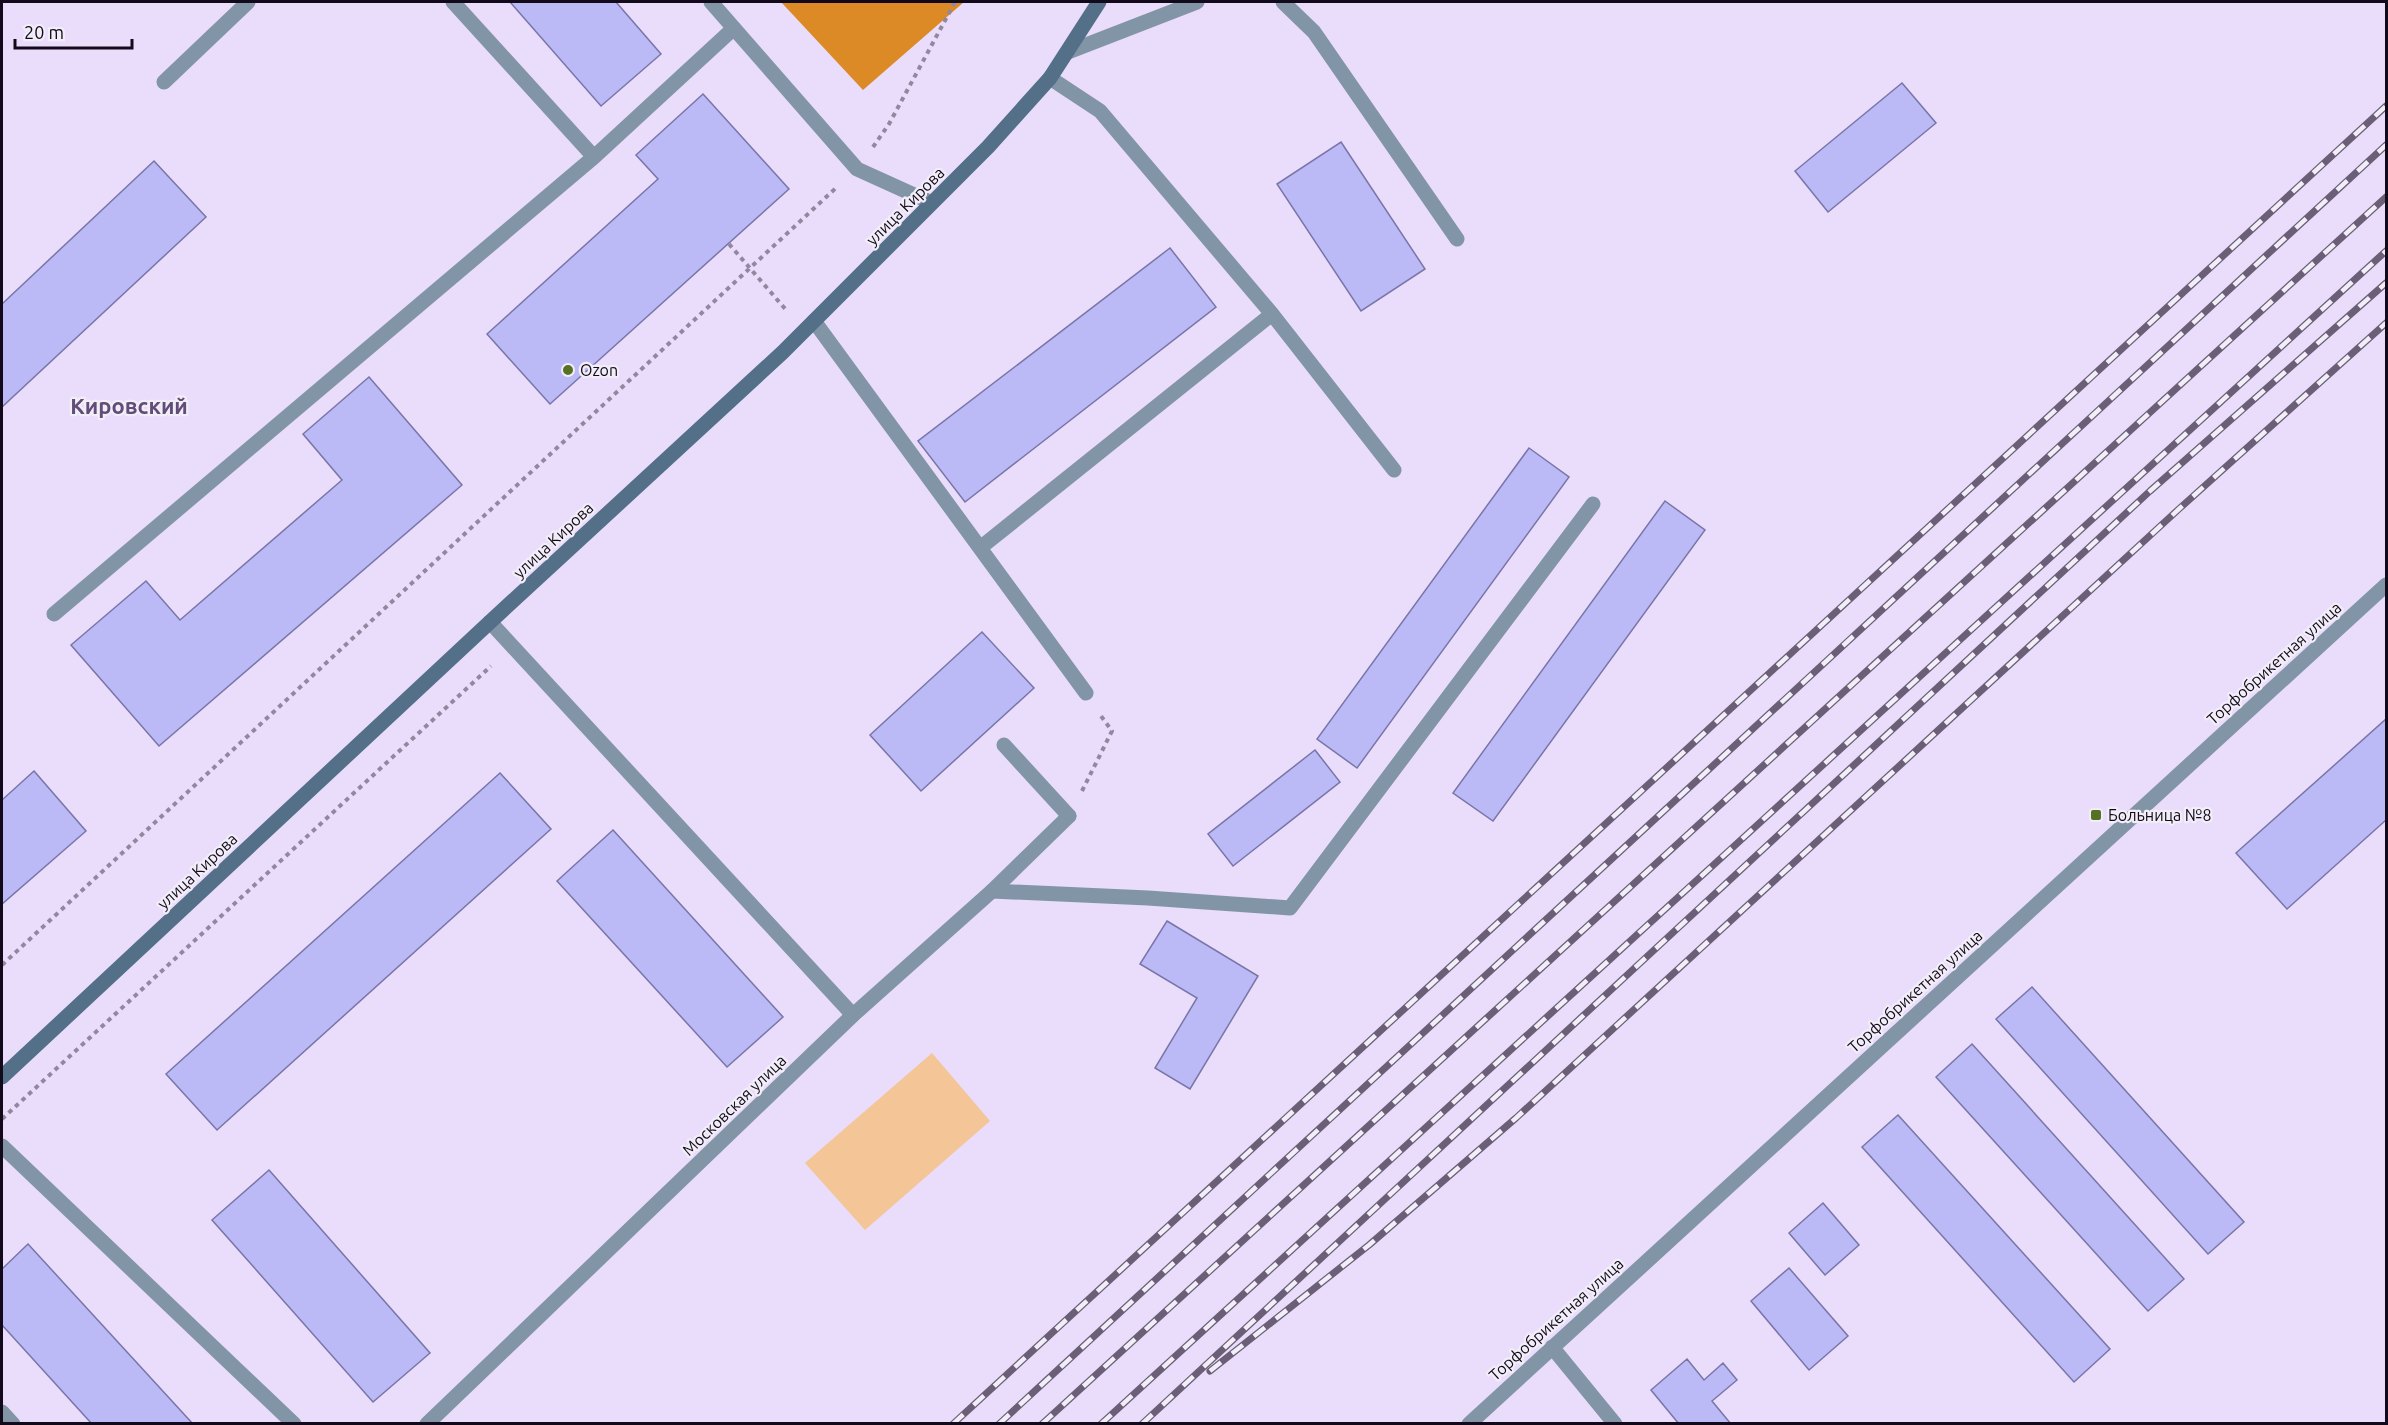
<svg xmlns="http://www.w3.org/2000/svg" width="2388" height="1425" viewBox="0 0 2388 1425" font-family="Ubuntu,sans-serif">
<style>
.green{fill:#f4c596}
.forest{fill:#db8a25}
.building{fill:#bcb9f7;stroke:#7876a7;stroke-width:1.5}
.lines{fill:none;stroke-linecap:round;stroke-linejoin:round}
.path{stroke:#9387a0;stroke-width:4;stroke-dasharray:4.5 4.5;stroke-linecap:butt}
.lane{stroke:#8295a6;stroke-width:15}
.street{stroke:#8295a6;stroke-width:15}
.secondary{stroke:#546f88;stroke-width:15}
.rail-casing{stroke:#6a5f76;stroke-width:7}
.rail{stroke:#f2eef8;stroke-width:4.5;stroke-dasharray:14;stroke-linecap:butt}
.poi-dot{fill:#577124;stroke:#f2eef8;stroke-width:2}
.labels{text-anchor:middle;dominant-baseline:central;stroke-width:4.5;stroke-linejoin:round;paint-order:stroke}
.street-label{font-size:16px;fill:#12091a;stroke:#f2eef8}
.poi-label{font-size:16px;fill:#12091a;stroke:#f2eef8;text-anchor:start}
.district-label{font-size:22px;font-weight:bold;fill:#624c78;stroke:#f2eef8}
</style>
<rect width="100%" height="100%" fill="#eadcfb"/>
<path class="green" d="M 932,1053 L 990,1121 L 865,1230 L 805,1163 Z"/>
<path class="forest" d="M 781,2 L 964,2 L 863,90 Z"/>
<path class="building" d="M 510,2 L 616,2 L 661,54 L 601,106 Z
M 1902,83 L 1936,123 L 1828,212 L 1795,171 Z
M 703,94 L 789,189 L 550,404 L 487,334 L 658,179 L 636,155 Z
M 1341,142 L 1425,269 L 1361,311 L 1277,184 Z
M 154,161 L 206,217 L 2,407 L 2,304 Z
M 1170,248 L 1216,307 L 965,502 L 918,441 Z
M 369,377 L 462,485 L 159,746 L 71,645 L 146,581 L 180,620 L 342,480 L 303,434 Z
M 1529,448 L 1569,477 L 1357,768 L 1317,739 Z
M 1665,501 L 1705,530 L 1493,821 L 1453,793 Z
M 982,632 L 1034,688 L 921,791 L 870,735 Z
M 2386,719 L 2386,820 L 2287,909 L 2236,853 Z
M 1315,750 L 1340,782 L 1233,866 L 1208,834 Z
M 34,771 L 86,831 L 2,904 L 2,800 Z
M 500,773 L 551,829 L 217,1130 L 166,1074 Z
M 613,830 L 783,1017 L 727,1067 L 557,881 Z
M 1167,921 L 1258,976 L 1190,1089 L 1155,1068 L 1197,998 L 1140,964 Z
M 2032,987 L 2244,1222 L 2208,1254 L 1996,1019 Z
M 1972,1044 L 2184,1279 L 2148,1311 L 1936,1077 Z
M 1898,1115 L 2110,1349 L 2074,1382 L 1862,1147 Z
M 269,1170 L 430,1353 L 373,1402 L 212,1220 Z
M 1823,1203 L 1859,1245 L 1825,1275 L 1789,1233 Z
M 28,1244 L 193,1424 L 92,1424 L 2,1325 L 2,1269 Z
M 1789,1268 L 1848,1336 L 1809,1370 L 1751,1301 Z
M 1687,1359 L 1704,1380 L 1723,1363 L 1737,1380 L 1712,1401 L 1731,1424 L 1679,1424 L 1651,1390 Z"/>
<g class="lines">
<path class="path" d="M 873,147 L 889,124 L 955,2
M 729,244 L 787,311
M 1082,791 L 1112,731 L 1101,716
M 2,965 L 838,186
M 2,1119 L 491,666"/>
<path class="lane" d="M 453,2 L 594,157 L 734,28
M 711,2 L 857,169 L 932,203
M 1283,2 L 1314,32 L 1457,239
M 1068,52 L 1197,2
M 1050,78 L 1100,111 L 1272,314 L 1394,470
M 164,82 L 248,2
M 814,321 L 1086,693
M 980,548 L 1272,314
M 54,614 L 594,157
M 490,622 L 853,1015
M 1004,745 L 1069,816
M 992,891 L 1148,898 L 1290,908 L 1593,504
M 2,1146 L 294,1424
M 2,1412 L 13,1424"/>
<path class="street" d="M 1552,1347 L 1615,1424
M 427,1424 L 853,1015 L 992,891 L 1069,816
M 1469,1424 L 2386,585"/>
<path class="secondary" d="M 2,1077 L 490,622 L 783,352 L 988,147 L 1050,78 L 1099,2"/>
<defs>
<path id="rail" d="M 1210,1371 L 1369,1245 L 1516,1118 L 2180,508 L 2386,323
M 953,1424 L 2386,106
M 999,1424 L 2386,145
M 1042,1424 L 2386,197
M 1101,1424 L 2386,251
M 1142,1424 L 2150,491 L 2386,283"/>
</defs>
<use href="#rail" class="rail-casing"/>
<use href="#rail" class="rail"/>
</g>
<g class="poi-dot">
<circle cx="568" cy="370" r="6"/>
<rect x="2090" y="809" width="12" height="12" rx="3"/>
</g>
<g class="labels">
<g class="street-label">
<text transform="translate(905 206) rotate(-45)">улица Кирова</text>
<text transform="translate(553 540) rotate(-43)">улица Кирова</text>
<text transform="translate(2274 663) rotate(-42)">Торфобрикетная улица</text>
<text transform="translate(197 871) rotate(-43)">улица Кирова</text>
<text transform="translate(1915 991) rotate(-42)">Торфобрикетная улица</text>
<text transform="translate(734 1105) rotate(-44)">Московская улица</text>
<text transform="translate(1556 1319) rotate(-42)">Торфобрикетная улица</text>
</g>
<g class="poi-label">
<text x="580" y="370">Ozon</text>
<text x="2108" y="815">Больница №8</text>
</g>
<g class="district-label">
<text x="129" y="405">Кировский</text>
</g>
</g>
<rect width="2388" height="1425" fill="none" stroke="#12091a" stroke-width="6"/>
<path d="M15 39v9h117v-9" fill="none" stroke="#12091a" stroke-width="3"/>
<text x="24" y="39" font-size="18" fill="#12091a" stroke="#f2eef8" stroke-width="4.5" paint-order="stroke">20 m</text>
</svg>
